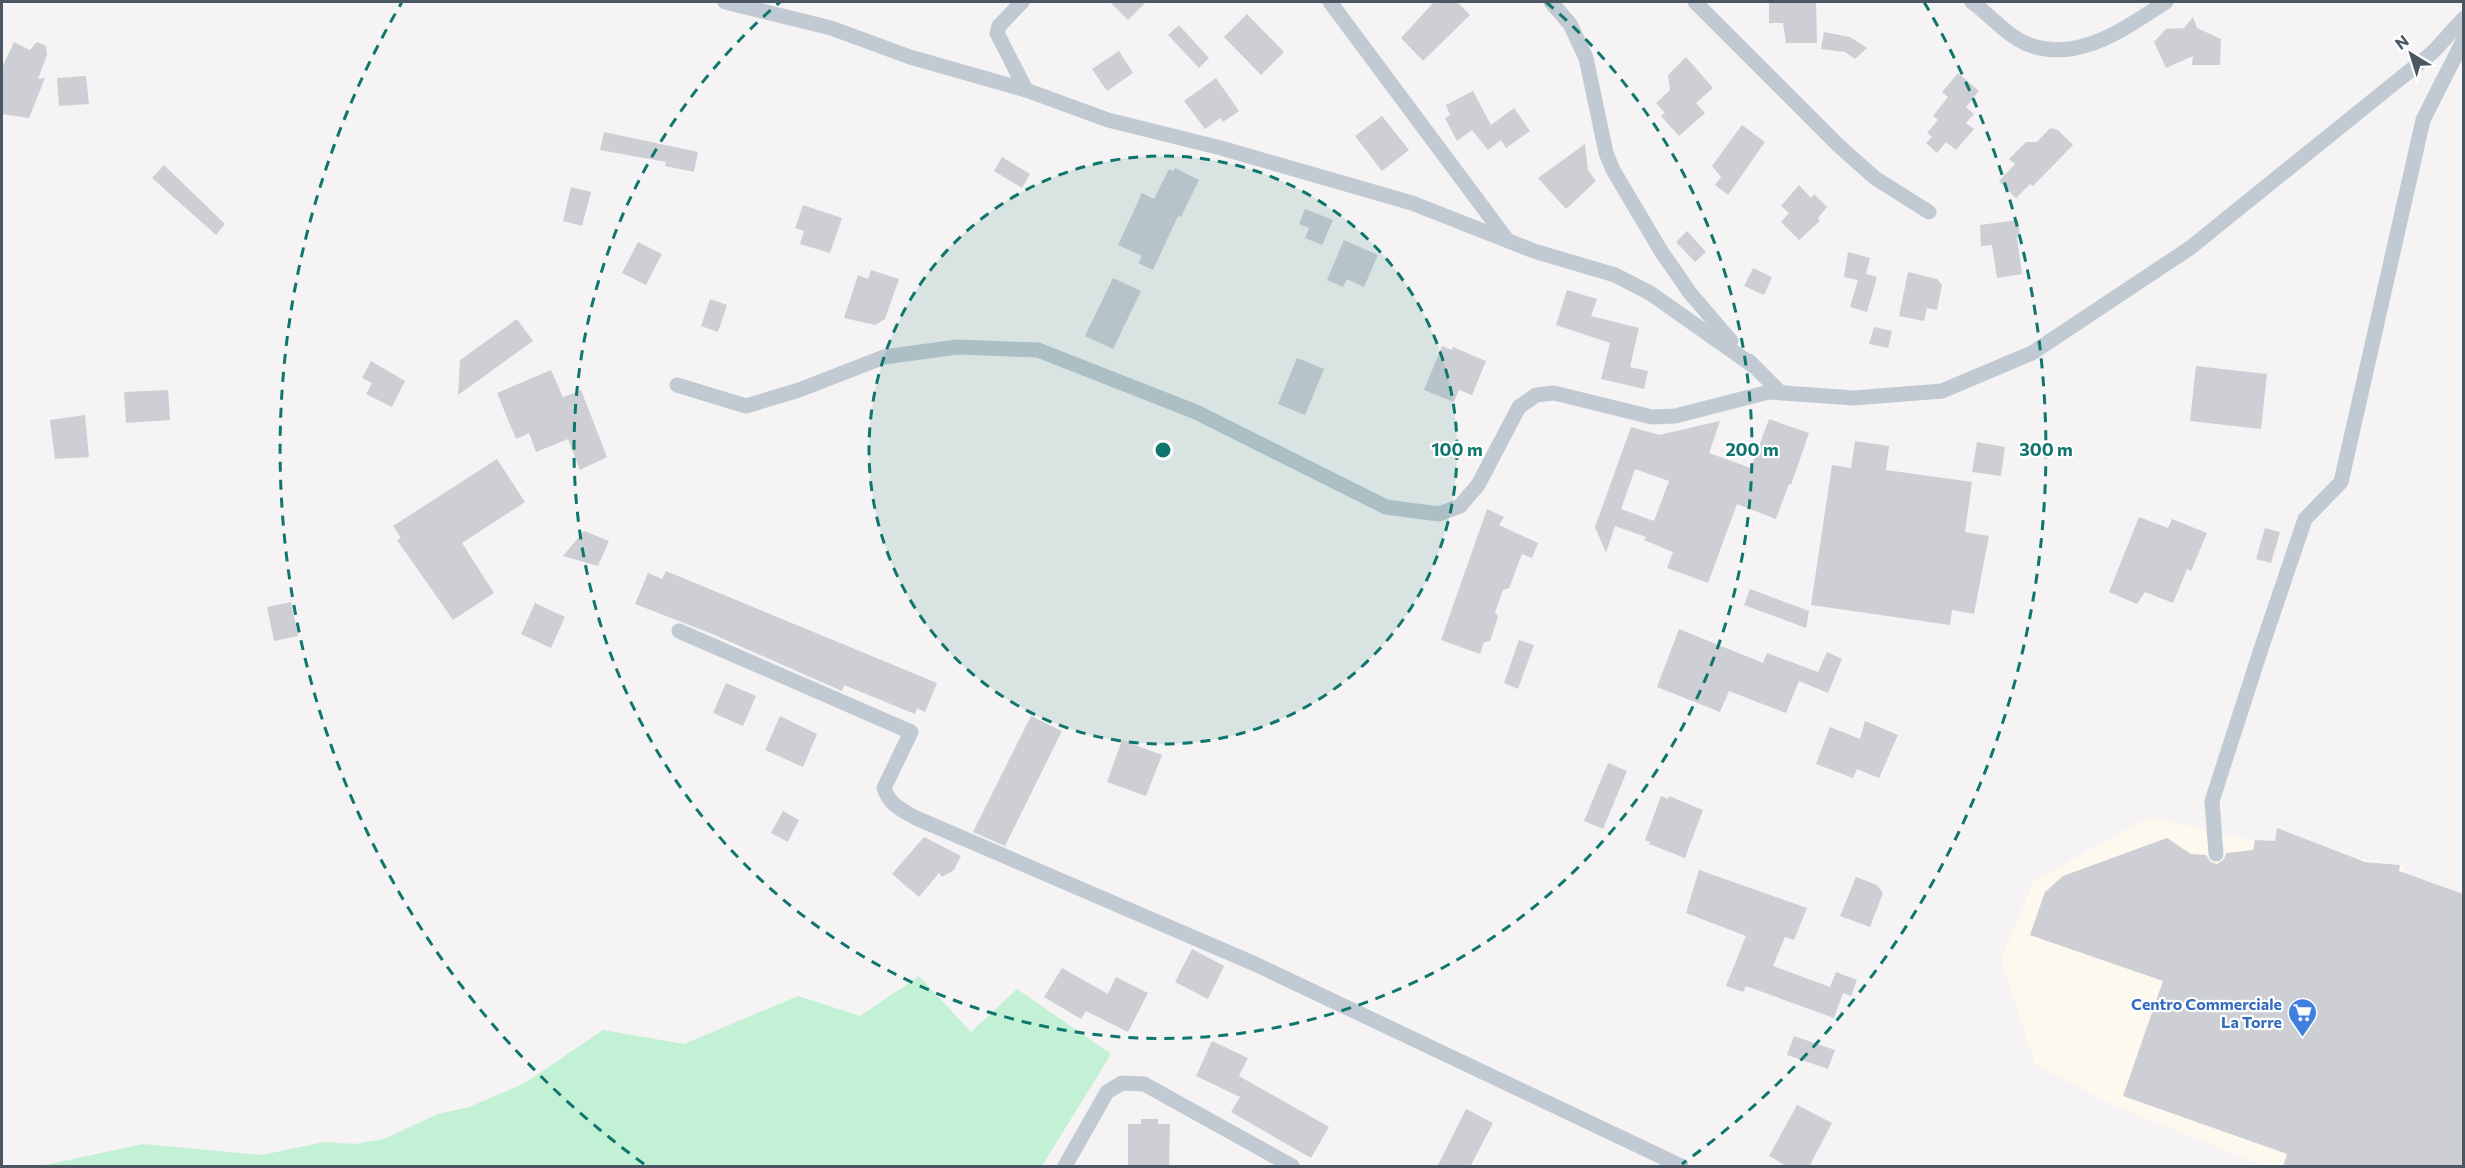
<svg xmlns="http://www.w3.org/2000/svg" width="2465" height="1168" viewBox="0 0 2465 1168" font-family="Commissioner,sans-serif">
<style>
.commercial{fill:#fdf9ef}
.green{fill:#c3f1d5}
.building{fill:#cdcfd5;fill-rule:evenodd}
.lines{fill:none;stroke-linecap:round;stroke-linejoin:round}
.minor{stroke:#c1cad2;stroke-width:15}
.ring{fill:none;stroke:#0f766e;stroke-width:3;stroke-dasharray:10 8}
.labels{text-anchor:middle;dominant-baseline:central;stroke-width:4.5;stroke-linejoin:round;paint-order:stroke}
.shop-label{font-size:16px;font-weight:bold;fill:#366cbe;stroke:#fff;text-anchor:end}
.centre{fill:#0f766e;stroke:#fff;stroke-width:3}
.ring-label{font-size:18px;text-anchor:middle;font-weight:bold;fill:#0f766e;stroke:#fff;stroke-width:4.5;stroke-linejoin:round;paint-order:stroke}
</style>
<rect width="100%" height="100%" fill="#f5f3f3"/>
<path class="commercial" d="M 2149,817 L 2267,844 L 2404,866 L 2402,900 L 2463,917 L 2463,1166 L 2265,1166 L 2112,1105 L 2035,1064 L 2001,959 L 2034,881 Z"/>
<path class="green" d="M 919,976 L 971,1032 L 1017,989 L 1111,1054 L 1042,1166 L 40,1166 L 143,1144 L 262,1155 L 324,1142 L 355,1144 L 384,1139 L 438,1114 L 469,1107 L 525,1083 L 603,1030 L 684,1044 L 798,996 L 860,1016 Z"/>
<path class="building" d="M 1110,2 L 1146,2 L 1128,20 Z
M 1434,2 L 1457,2 L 1470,15 L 1423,61 L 1401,38 Z
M 1769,2 L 1816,2 L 1817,43 L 1786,43 L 1783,23 L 1769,23 Z
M 1247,14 L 1284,52 L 1261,75 L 1224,37 Z
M 2193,17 L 2197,28 L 2221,39 L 2220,65 L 2192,65 L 2193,56 L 2166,68 L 2154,42 L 2166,29 L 2184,28 Z
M 1179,25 L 1209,58 L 1199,68 L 1168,35 Z
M 1824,32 L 1850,37 L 1867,48 L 1855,59 L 1845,52 L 1821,49 Z
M 14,42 L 30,50 L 37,42 L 46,46 L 47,55 L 38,79 L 45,78 L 29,118 L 2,114 L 2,68 Z
M 1119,51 L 1133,73 L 1107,91 L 1092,69 Z
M 1686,57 L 1713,88 L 1696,103 L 1705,113 L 1679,136 L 1661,116 L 1665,113 L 1656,103 L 1670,90 L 1668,75 Z
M 1958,73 L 1979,91 L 1966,107 L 1974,114 L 1966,123 L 1974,129 L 1956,150 L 1946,142 L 1937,153 L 1926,143 L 1932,137 L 1927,133 L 1938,120 L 1933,116 L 1948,97 L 1942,92 Z
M 86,76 L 89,104 L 59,106 L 57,78 Z
M 1216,78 L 1239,111 L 1223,122 L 1220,118 L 1205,129 L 1184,101 Z
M 1473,91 L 1491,125 L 1514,108 L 1530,131 L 1506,148 L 1501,140 L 1488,150 L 1472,130 L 1457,141 L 1445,118 L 1450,115 L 1446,105 Z
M 1382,116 L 1409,150 L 1382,171 L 1355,136 Z
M 1742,125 L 1765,142 L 1728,195 L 1715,185 L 1721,177 L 1712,166 Z
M 2050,128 L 2058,130 L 2073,145 L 2033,186 L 2030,184 L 2016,198 L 1999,181 L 2015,164 L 2009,159 L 2026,142 L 2037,142 Z
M 604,132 L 698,152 L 694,172 L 665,166 L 666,162 L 600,150 Z
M 1585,144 L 1588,170 L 1596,181 L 1566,209 L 1538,178 Z
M 1002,157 L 1030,174 L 1022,188 L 994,171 Z
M 164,165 L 225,224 L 216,235 L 152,178 Z
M 1175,168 L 1199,180 L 1181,217 L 1178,216 L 1153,270 L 1138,263 L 1142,256 L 1118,245 L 1142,193 L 1154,199 L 1169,169 L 1173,171 Z
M 1799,185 L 1811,198 L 1814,194 L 1827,207 L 1818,218 L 1820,221 L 1799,240 L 1781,222 L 1789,213 L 1781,206 Z
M 571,187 L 591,192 L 582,226 L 563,221 Z
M 803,205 L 842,218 L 830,253 L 800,244 L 804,231 L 795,228 Z
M 1305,209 L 1333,220 L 1322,245 L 1305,238 L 1309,228 L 1299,224 Z
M 2018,220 L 2020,236 L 2017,237 L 2022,274 L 1997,278 L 1992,245 L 1981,246 L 1980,225 Z
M 1687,231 L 1706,252 L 1695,262 L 1676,242 Z
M 1344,240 L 1378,255 L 1364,287 L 1347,279 L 1343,287 L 1327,280 Z
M 638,242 L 662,254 L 646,285 L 622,273 Z
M 1848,252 L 1870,258 L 1866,274 L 1877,277 L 1867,312 L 1850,307 L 1858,280 L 1844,277 Z
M 1753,268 L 1772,277 L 1764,295 L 1744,286 Z
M 871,270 L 899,279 L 885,319 L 875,325 L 844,318 L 858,275 L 868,279 Z
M 1908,272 L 1937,279 L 1942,285 L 1937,310 L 1927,308 L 1924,321 L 1899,316 Z
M 1113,278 L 1141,291 L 1113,349 L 1085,336 Z
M 1567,290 L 1597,299 L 1591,316 L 1639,328 L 1630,367 L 1648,371 L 1644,389 L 1601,379 L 1610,343 L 1556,325 Z
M 710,299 L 727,305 L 718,332 L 701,326 Z
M 517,319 L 533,341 L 458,395 L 460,360 Z
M 1874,327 L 1892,331 L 1888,348 L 1869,344 Z
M 1442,346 L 1452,350 L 1453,347 L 1486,361 L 1472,395 L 1459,390 L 1454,402 L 1424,390 Z
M 1297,358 L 1324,369 L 1305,415 L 1278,404 Z
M 371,361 L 405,381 L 392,407 L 366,394 L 372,383 L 362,378 Z
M 2196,366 L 2267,374 L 2261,429 L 2190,421 Z
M 551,370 L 563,397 L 581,390 L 607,457 L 580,470 L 568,439 L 536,452 L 529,433 L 516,439 L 497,393 Z
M 168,390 L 170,420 L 126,423 L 124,392 Z
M 85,415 L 89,457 L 55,459 L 50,420 Z
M 1769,419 L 1809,433 L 1791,485 L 1789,484 L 1776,519 L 1737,504 L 1708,583 L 1667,568 L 1673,552 L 1644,540 L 1646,537 L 1615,526 L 1606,553 L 1595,527 L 1631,427 L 1659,435 L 1720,421 L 1709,453 L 1751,468 ZM 1635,469 L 1669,481 L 1654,521 L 1621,509 Z
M 1855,441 L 1889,446 L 1886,470 L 1972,482 L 1965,532 L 1989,536 L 1974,614 L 1952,610 L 1950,625 L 1811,605 L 1832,465 L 1851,468 Z
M 1977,442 L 2005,447 L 2001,476 L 1972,472 Z
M 497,459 L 525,502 L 462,543 L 494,593 L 453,620 L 397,540 L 401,538 L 393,526 Z
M 1487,509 L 1504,517 L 1499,525 L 1538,543 L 1532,558 L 1522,554 L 1509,588 L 1503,590 L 1495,612 L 1498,617 L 1490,641 L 1484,642 L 1480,654 L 1441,640 Z
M 2139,517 L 2168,528 L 2172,519 L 2207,533 L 2191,571 L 2187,569 L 2173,603 L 2145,592 L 2137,604 L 2109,592 Z
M 2265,528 L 2280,532 L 2271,563 L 2256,559 Z
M 584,531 L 609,541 L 598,566 L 563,556 Z
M 666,571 L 937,683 L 925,712 L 917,708 L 915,714 L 844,685 L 842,691 L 710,633 L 635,604 L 648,573 L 662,579 Z
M 1750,589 L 1809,611 L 1806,628 L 1744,605 Z
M 291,602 L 298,636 L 274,641 L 267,607 Z
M 535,603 L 565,617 L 551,648 L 521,634 Z
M 1679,629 L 1763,663 L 1767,653 L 1818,672 L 1827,652 L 1842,659 L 1828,693 L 1799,681 L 1786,713 L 1729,691 L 1720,712 L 1657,687 Z
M 1519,640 L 1534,645 L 1518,689 L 1504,683 Z
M 726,683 L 756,696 L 743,726 L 713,713 Z
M 780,716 L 817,734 L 803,767 L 765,750 Z
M 1031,716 L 1062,731 L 1005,846 L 973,832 Z
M 1865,721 L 1898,735 L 1879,778 L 1857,769 L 1853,778 L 1816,764 L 1830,727 L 1860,739 Z
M 1122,740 L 1162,755 L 1146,796 L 1107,782 Z
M 1608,763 L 1627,771 L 1603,829 L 1584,821 Z
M 1661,796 L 1668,799 L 1669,796 L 1703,810 L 1685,858 L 1649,844 L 1650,842 L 1645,840 Z
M 783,811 L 799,820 L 788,842 L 771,833 Z
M 2277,828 L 2365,862 L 2400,865 L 2399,871 L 2463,894 L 2463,1167 L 2283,1167 L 2287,1154 L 2123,1096 L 2163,981 L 2030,935 L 2045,892 L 2063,876 L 2167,838 L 2191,854 L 2206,855 L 2211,862 L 2217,864 L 2224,859 L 2226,853 L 2253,850 L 2255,840 L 2275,841 Z
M 924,837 L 961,856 L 954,870 L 942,877 L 939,873 L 919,897 L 892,874 Z
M 1699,870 L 1807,908 L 1794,940 L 1785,937 L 1773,966 L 1830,987 L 1836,972 L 1857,980 L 1851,996 L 1843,993 L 1834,1018 L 1746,986 L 1743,992 L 1726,986 L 1746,936 L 1686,913 Z
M 1856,877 L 1877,885 L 1883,893 L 1870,927 L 1840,916 Z
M 1192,949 L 1224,966 L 1208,999 L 1175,982 Z
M 1062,968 L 1108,994 L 1116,977 L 1148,993 L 1128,1032 L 1086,1011 L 1081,1019 L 1044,997 Z
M 1794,1036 L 1835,1050 L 1828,1069 L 1787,1055 Z
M 1212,1041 L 1248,1058 L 1239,1076 L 1329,1127 L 1311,1158 L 1231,1112 L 1240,1097 L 1196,1076 Z
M 1797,1105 L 1832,1123 L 1809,1167 L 1788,1167 L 1769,1156 Z
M 1466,1109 L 1493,1123 L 1470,1167 L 1437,1167 Z
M 1141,1119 L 1158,1119 L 1158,1124 L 1170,1124 L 1169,1167 L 1128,1167 L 1128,1124 L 1141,1124 Z"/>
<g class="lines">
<path class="minor" d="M 725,2 L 831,28 L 910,57 L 1026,90 L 1108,120 L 1221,148 L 1412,203 L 1534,251 L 1615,275 L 1650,293 L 1755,367
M 1022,2 L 999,26 L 997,33 L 1026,90
M 1330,2 L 1508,241
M 1551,2 L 1570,24 L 1586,58 L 1606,153 L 1613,170 L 1661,251 L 1690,293 L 1731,341
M 1695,2 L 1838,145 L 1875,178 L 1929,212
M 1972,2 C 1990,15 2006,35 2027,44 C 2078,64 2125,28 2166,2
M 1749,361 L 1781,393
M 677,385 L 746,406 L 799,390 L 884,357 L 957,347 L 1038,350 L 1196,412 L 1386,507 L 1439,514 L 1460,506 L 1478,485 L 1519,407 L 1536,395 L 1554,393 L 1652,417 L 1675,416 L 1769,392 L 1854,398 L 1942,391 L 2032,353 L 2190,248 L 2433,52 L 2464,18
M 679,631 L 911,732 L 884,788 C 889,804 901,810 916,818 L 1255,964 L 1681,1166
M 2216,854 L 2212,801 L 2260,652 L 2305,519 L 2341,482 L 2423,120 L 2464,39
M 1065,1166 L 1107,1092 L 1122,1083 L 1144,1084 L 1292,1166"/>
</g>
<circle cx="1163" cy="450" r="294" fill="#0f766e" fill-opacity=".12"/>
<g class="ring">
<circle cx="1163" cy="450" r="294"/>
<path d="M1546 2A589 589 0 1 1 780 2"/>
<path d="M644 1164A883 883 0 0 1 402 2M1924 2A883 883 0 0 1 1682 1164"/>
</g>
<defs>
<symbol id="supermarket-pin" viewBox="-11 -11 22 30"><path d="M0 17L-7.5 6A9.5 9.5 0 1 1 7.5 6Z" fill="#3f7fe0" stroke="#fff"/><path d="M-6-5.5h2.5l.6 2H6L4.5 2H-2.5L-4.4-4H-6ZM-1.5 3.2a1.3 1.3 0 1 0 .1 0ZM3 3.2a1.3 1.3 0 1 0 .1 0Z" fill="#fff"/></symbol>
</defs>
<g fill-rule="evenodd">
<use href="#supermarket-pin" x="2286" y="996" width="33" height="45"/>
</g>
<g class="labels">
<g class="shop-label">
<text x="2282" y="1003">Centro Commerciale<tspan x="2282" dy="18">La Torre</tspan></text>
</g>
</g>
<circle cx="1163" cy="450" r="9" class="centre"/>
<g class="ring-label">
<text x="1457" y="456">100 m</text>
<text x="1752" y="456">200 m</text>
<text x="2046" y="456">300 m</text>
</g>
<rect width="2465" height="1168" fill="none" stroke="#4a5661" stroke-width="6"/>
<g transform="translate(2411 54) rotate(322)" stroke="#ffffff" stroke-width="4.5" paint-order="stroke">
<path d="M0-4.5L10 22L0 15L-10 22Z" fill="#4a5661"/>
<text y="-9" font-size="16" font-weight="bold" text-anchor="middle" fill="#4a5661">N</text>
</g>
</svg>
